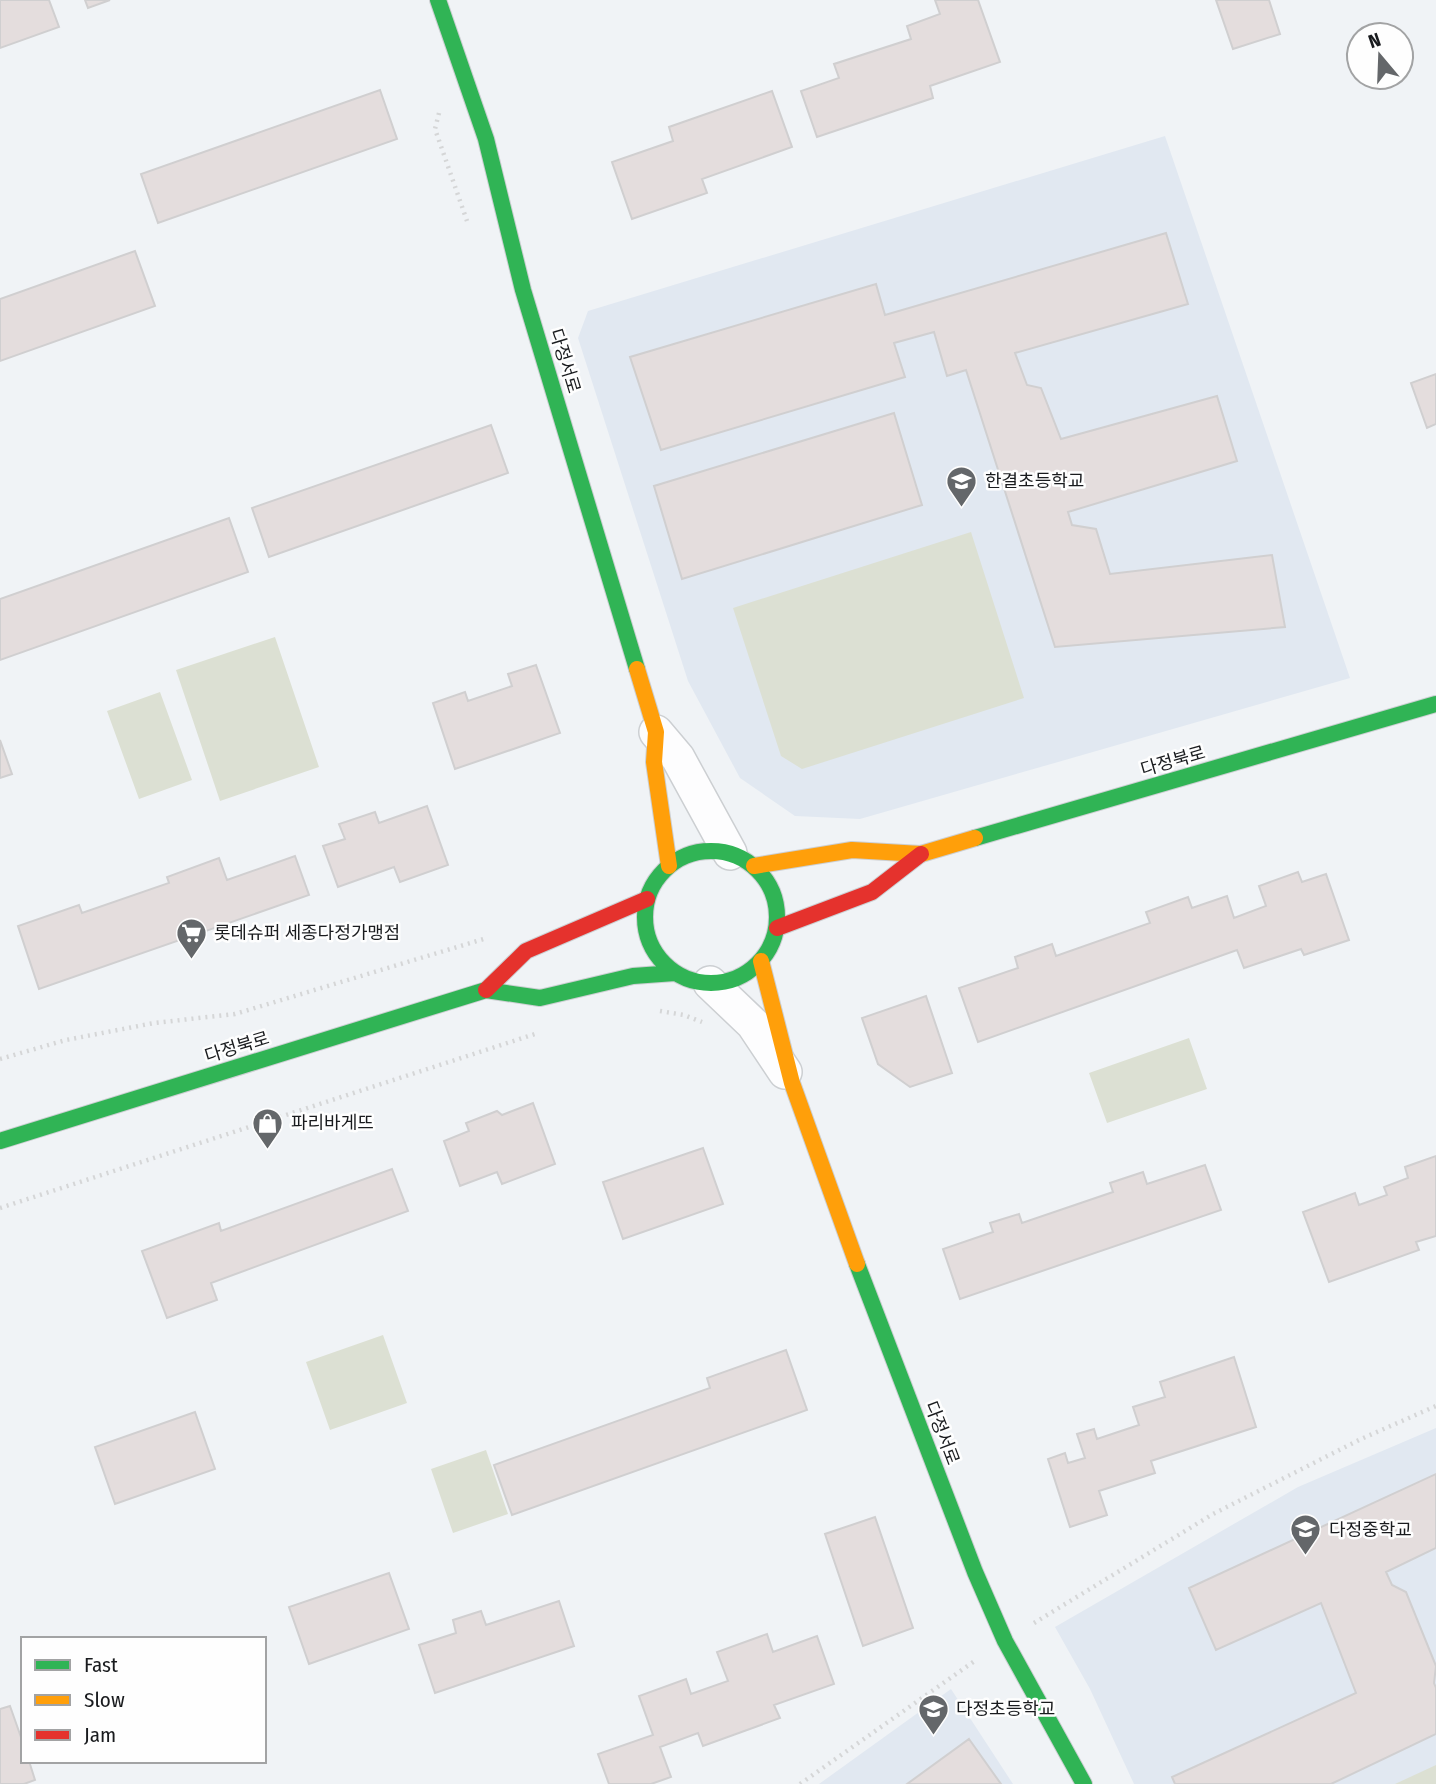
<svg xmlns="http://www.w3.org/2000/svg" width="1436" height="1784" viewBox="0 0 1436 1784" font-family="'Fira Sans Condensed','Noto Sans KR',sans-serif">
<style>
.built{fill:#e1e8f1}
.green{fill:#dce0d3}
.building{fill:#e4dddd;stroke:#d0cfd0;stroke-width:2}
.lines{fill:none;stroke-linecap:round;stroke-linejoin:round}
.street-casing{stroke:#cccfd2;stroke-width:36}
.fast-casing{stroke:#cccfd2;stroke-width:18}
.slow-casing{stroke:#cccfd2;stroke-width:18}
.jam-casing{stroke:#cccfd2;stroke-width:18}
.path{stroke:#d5d6d7;stroke-width:4.5;stroke-dasharray:2 5;stroke-linecap:butt}
.street{stroke:#fdfdfe;stroke-width:33}
.fast{stroke:#30b455;stroke-width:16}
.slow{stroke:#ff9f0a;stroke-width:16}
.jam{stroke:#e5322d;stroke-width:16}
.labels{text-anchor:middle;dominant-baseline:central;stroke-width:5;stroke-linejoin:round;paint-order:stroke}
.street-label{font-size:18px;fill:#191b1e;stroke:#fefefe}
.poi-label{font-size:18px;fill:#191b1e;stroke:#fefefe;text-anchor:start}
</style>
<rect width="100%" height="100%" fill="#f0f3f6"/>
<path class="built" d="M 1165,136 L 1350,678 L 860,819 L 795,816 L 740,778 L 688,681 L 578,338 L 588,311 Z
M 1436,1428 L 1436,1784 L 1134,1784 L 1090,1689 L 1055,1627 L 1298,1487 Z
M 951,1689 L 1013,1784 L 819,1784 Z"/>
<path class="green" d="M 971,532 L 1024,698 L 802,769 L 781,756 L 733,608 Z
M 275,637 L 319,767 L 220,801 L 176,670 Z
M 160,692 L 192,780 L 139,799 L 107,711 Z
M 1189,1038 L 1207,1089 L 1107,1123 L 1089,1073 Z
M 383,1335 L 407,1403 L 330,1430 L 306,1362 Z
M 486,1450 L 508,1514 L 453,1533 L 431,1469 Z
M 1436,1765 L 1436,1784 L 1395,1784 Z"/>
<path class="building" d="M 0,0 L 49,0 L 59,27 L 0,48 Z
M 85,0 L 110,0 L 88,8 Z
M 935,0 L 978,0 L 1000,62 L 930,86 L 933,98 L 817,137 L 801,91 L 839,78 L 834,64 L 911,39 L 907,26 L 940,14 Z
M 1216,0 L 1269,0 L 1280,34 L 1233,49 Z
M 380,90 L 397,139 L 158,223 L 141,174 Z
M 772,91 L 792,147 L 702,179 L 707,193 L 632,219 L 612,162 L 673,141 L 669,127 Z
M 1166,233 L 1188,304 L 1015,353 L 1027,385 L 1041,388 L 1061,439 L 1217,396 L 1237,461 L 1068,512 L 1072,525 L 1096,529 L 1110,574 L 1272,555 L 1285,627 L 1055,647 L 966,370 L 947,376 L 934,332 L 894,343 L 905,377 L 661,450 L 630,357 L 876,284 L 885,315 Z
M 135,251 L 155,306 L 0,361 L 0,299 Z
M 1436,374 L 1436,424 L 1427,428 L 1411,383 Z
M 894,413 L 922,505 L 682,579 L 654,486 Z
M 491,425 L 508,473 L 269,557 L 252,508 Z
M 229,518 L 248,572 L 0,660 L 0,599 Z
M 536,665 L 560,733 L 455,769 L 433,703 L 465,692 L 468,701 L 512,686 L 508,674 Z
M 0,740 L 12,774 L 0,778 Z
M 427,806 L 448,865 L 400,882 L 394,867 L 338,887 L 323,846 L 345,839 L 339,824 L 375,812 L 379,823 Z
M 295,856 L 309,895 L 39,989 L 18,926 L 79,905 L 82,913 L 169,883 L 167,877 L 219,858 L 227,880 Z
M 1298,872 L 1302,882 L 1326,874 L 1349,940 L 1304,955 L 1301,949 L 1244,968 L 1237,950 L 978,1042 L 959,988 L 1018,968 L 1015,957 L 1052,944 L 1056,956 L 1150,923 L 1146,912 L 1188,897 L 1192,908 L 1227,896 L 1234,918 L 1266,906 L 1259,886 Z
M 926,996 L 952,1073 L 910,1087 L 878,1064 L 862,1018 Z
M 533,1103 L 555,1164 L 502,1184 L 497,1172 L 460,1186 L 444,1141 L 469,1131 L 466,1123 L 497,1111 L 502,1115 Z
M 703,1148 L 723,1204 L 623,1239 L 603,1182 Z
M 1436,1156 L 1436,1236 L 1416,1242 L 1419,1250 L 1329,1282 L 1303,1212 L 1355,1193 L 1359,1205 L 1387,1195 L 1384,1187 L 1408,1178 L 1405,1167 Z
M 1205,1165 L 1221,1210 L 960,1299 L 943,1249 L 993,1232 L 990,1223 L 1019,1214 L 1022,1223 L 1113,1192 L 1110,1183 L 1143,1172 L 1147,1184 Z
M 392,1169 L 408,1211 L 211,1283 L 217,1300 L 167,1318 L 142,1251 L 219,1223 L 221,1231 Z
M 786,1350 L 807,1410 L 512,1515 L 494,1465 L 710,1388 L 707,1378 Z
M 1234,1357 L 1256,1427 L 1151,1461 L 1155,1473 L 1099,1491 L 1107,1515 L 1070,1527 L 1048,1459 L 1065,1453 L 1068,1463 L 1085,1458 L 1077,1434 L 1094,1429 L 1097,1439 L 1139,1425 L 1133,1407 L 1165,1397 L 1160,1382 Z
M 195,1412 L 215,1469 L 115,1504 L 95,1447 Z
M 1436,1474 L 1436,1548 L 1386,1572 L 1392,1585 L 1406,1592 L 1436,1666 L 1434,1683 L 1436,1688 L 1436,1734 L 1331,1784 L 1175,1784 L 1172,1777 L 1356,1693 L 1321,1603 L 1216,1650 L 1189,1588 Z
M 875,1517 L 913,1628 L 863,1646 L 825,1534 Z
M 389,1573 L 409,1629 L 309,1664 L 289,1607 Z
M 559,1601 L 574,1646 L 435,1693 L 419,1645 L 456,1633 L 453,1620 L 481,1611 L 486,1625 Z
M 767,1634 L 773,1652 L 817,1636 L 834,1684 L 774,1705 L 780,1718 L 703,1746 L 698,1733 L 660,1747 L 671,1777 L 651,1784 L 609,1784 L 598,1754 L 653,1735 L 639,1696 L 686,1679 L 691,1694 L 728,1681 L 717,1652 Z
M 10,1706 L 23,1743 L 23,1761 L 29,1761 L 35,1780 L 24,1784 L 0,1784 L 0,1709 Z
M 969,1739 L 1001,1784 L 907,1784 Z"/>
<g class="lines">
<defs>
<path id="street" d="M 656,732 L 678,758 L 730,853
M 710,983 L 753,1024 L 785,1072"/>
<path id="fast" d="M 438,0 L 486,139 L 523,290 L 637,669
M 975,838 L 1436,704
M645 917a66 66 0 1 1 132 0a66 66 0 1 1-132 0Z
M 0,1141 L 486,990 L 540,998 L 633,976 L 675,973
M 857,1264 L 975,1572 L 1005,1641 L 1084,1784"/>
<path id="slow" d="M 637,669 L 656,732 L 654,762 L 669,866
M 754,866 L 852,850 L 921,854 L 975,838
M 761,961 L 792,1083 L 857,1264"/>
<path id="jam" d="M 777,928 L 872,892 L 921,854
M 486,990 L 526,951 L 647,899"/>
</defs>
<use href="#street" class="street-casing"/>
<use href="#fast" class="fast-casing"/>
<use href="#slow" class="slow-casing"/>
<use href="#jam" class="jam-casing"/>
<path class="path" d="M 439,113 L 435,129 L 467,221
M 660,1011 L 684,1015 L 702,1022
M 0,1059 L 66,1040 L 154,1023 L 235,1014 L 487,938
M 0,1208 L 535,1034
M 1034,1623 L 1213,1514 L 1361,1439 L 1436,1406
M 800,1784 L 976,1660"/>
<use href="#street" class="street"/>
<use href="#fast" class="fast"/>
<use href="#slow" class="slow"/>
<use href="#jam" class="jam"/>
</g>
<defs>
<symbol id="school-pin" viewBox="-11 -11 22 30"><path d="M0 17L-7.5 6A9.5 9.5 0 1 1 7.5 6Z" fill="#64676a" stroke="#fefefe"/><path d="M0-5L7-2L0 1L-7-2ZM-4 1L0 2.5L4 1V4Q0 6-4 4Z" fill="#fff"/></symbol>
<symbol id="supermarket-pin" viewBox="-11 -11 22 30"><path d="M0 17L-7.5 6A9.5 9.5 0 1 1 7.5 6Z" fill="#64676a" stroke="#fefefe"/><path d="M-6-5.5h2.5l.6 2H6L4.5 2H-2.5L-4.4-4H-6ZM-1.5 3.2a1.3 1.3 0 1 0 .1 0ZM3 3.2a1.3 1.3 0 1 0 .1 0Z" fill="#fff"/></symbol>
<symbol id="shop-pin" viewBox="-11 -11 22 30"><path d="M0 17L-7.5 6A9.5 9.5 0 1 1 7.5 6Z" fill="#64676a" stroke="#fefefe"/><path d="M-5-2.5h2.3a2.7 3.5 0 0 1 5.4 0H5L5.5 6h-11ZM-1.5-2.5h3a1.5 2.3 0 0 0-3 0Z" fill="#fff"/></symbol>
</defs>
<g fill-rule="evenodd">
<use href="#school-pin" x="944" y="464" width="35" height="47"/>
<use href="#supermarket-pin" x="174" y="916" width="35" height="47"/>
<use href="#shop-pin" x="250" y="1106" width="35" height="47"/>
<use href="#school-pin" x="1288" y="1512" width="35" height="47"/>
<use href="#school-pin" x="916" y="1692" width="35" height="47"/>
</g>
<g class="labels">
<g class="street-label">
<text transform="translate(565 361) rotate(73)">다정서로</text>
<text transform="translate(1173 761) rotate(-16)">다정북로</text>
<text transform="translate(237 1047) rotate(-17)">다정북로</text>
<text transform="translate(942 1433) rotate(69)">다정서로</text>
</g>
<g class="poi-label">
<text x="985" y="481">한결초등학교</text>
<text x="214" y="933">롯데슈퍼 세종다정가맹점</text>
<text x="291" y="1123">파리바게뜨</text>
<text x="1329" y="1530">다정중학교</text>
<text x="956" y="1709">다정초등학교</text>
</g>
</g>
<rect x="21" y="1637" width="245" height="126" fill="#fefefe" stroke="#a2a3a4" stroke-width="2"/>
<rect x="35" y="1660" width="35" height="10" fill="#30b455" stroke="#a2a3a4" stroke-width="2"/>
<text x="84" y="1672" font-size="21" fill="#191b1e">Fast</text>
<rect x="35" y="1695" width="35" height="10" fill="#ff9f0a" stroke="#a2a3a4" stroke-width="2"/>
<text x="84" y="1707" font-size="21" fill="#191b1e">Slow</text>
<rect x="35" y="1730" width="35" height="10" fill="#e5322d" stroke="#a2a3a4" stroke-width="2"/>
<text x="84" y="1742" font-size="21" fill="#191b1e">Jam</text>
<g transform="translate(1380 56) rotate(341)"><circle r="33" fill="#fefefe" stroke="#a2a3a4" stroke-width="2"/>
<path d="M0-5L12 26L0 18L-12 26Z" fill="#64676a"/>
<text y="-10" font-size="19" font-weight="bold" text-anchor="middle" fill="#191b1e">N</text>
</g>
</svg>
